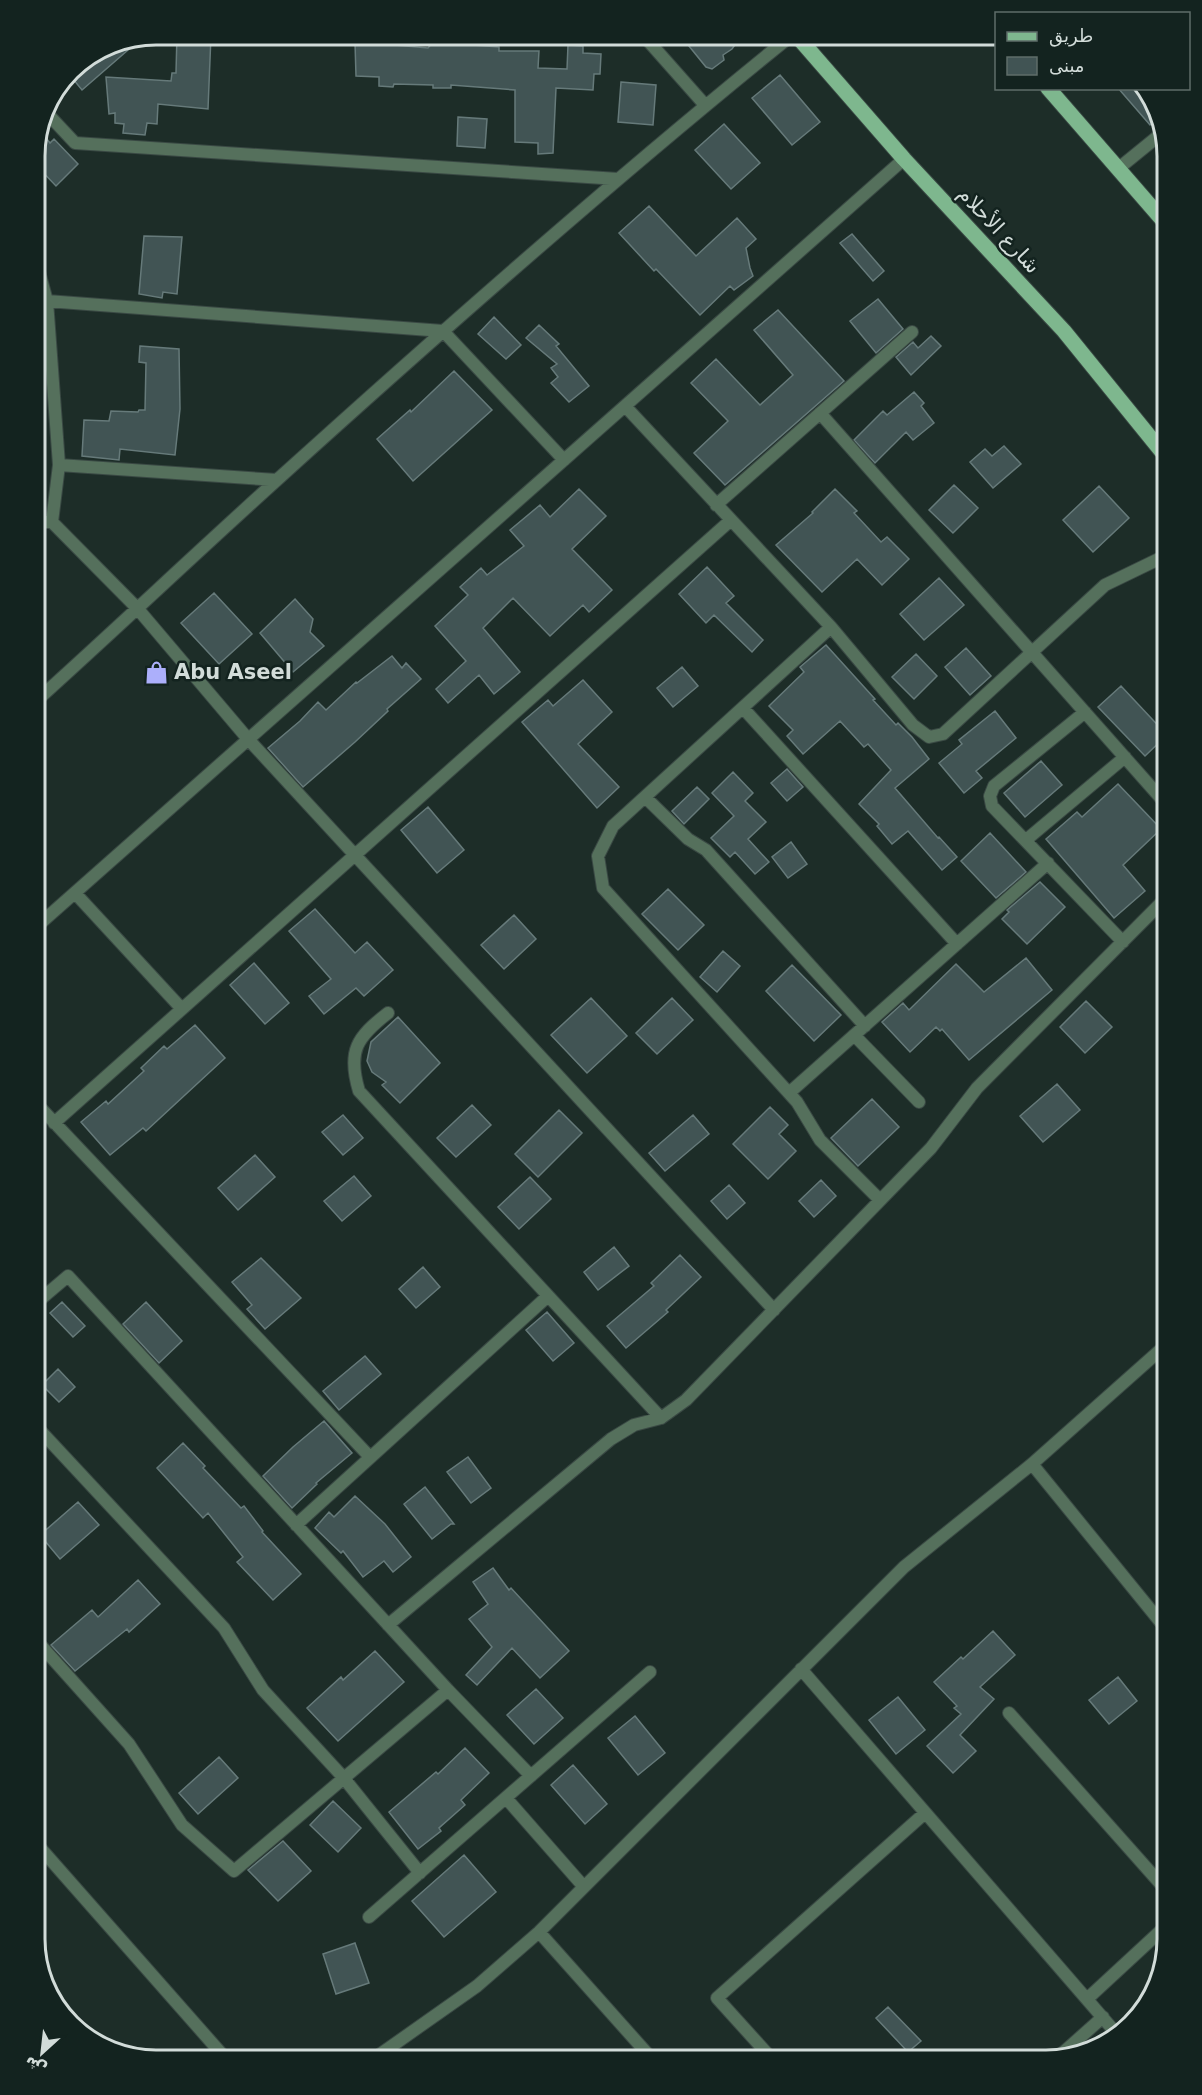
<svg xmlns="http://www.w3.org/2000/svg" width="1202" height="2095" viewBox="0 0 1202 2095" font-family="'DejaVu Sans','Noto Sans Arabic',sans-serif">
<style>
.building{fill:#415454;stroke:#667a7a;stroke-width:1.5}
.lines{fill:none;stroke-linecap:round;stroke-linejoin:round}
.minor-casing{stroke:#3a4944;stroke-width:14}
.primary-casing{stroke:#3a4944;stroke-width:17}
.minor{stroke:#55705c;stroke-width:12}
.primary{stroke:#7eb78e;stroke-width:15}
.labels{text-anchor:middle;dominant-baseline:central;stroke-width:5;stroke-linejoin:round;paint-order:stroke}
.street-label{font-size:21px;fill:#d2dcd9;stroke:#13231f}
.poi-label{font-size:21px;font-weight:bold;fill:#d2dcd9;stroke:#13231f;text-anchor:start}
.rim{fill:none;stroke:#d2dcd9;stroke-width:3}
</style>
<rect width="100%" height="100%" fill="#1d2d28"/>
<path class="building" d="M 177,34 L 211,35 L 208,109 L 158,104 L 157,124 L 147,123 L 145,135 L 123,133 L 124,124 L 115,123 L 115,113 L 109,114 L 106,77 L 171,81 L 172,73 L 176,73 Z
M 680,35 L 730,35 L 737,42 L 732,49 L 723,55 L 724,60 L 712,69 L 706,67 Z
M 143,37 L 82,90 L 68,73 L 110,44 Z
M 395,37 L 395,45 L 428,48 L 433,42 L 499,47 L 499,51 L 539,51 L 538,68 L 567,69 L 568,45 L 583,46 L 583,53 L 601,54 L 600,74 L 594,74 L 593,90 L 556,88 L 553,153 L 538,154 L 538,143 L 515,142 L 515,90 L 451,85 L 451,88 L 433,88 L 433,85 L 394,84 L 393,87 L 379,86 L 379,77 L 356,76 L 355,43 L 380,44 L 380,38 Z
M 780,75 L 820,122 L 792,145 L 752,98 Z
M 621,82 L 656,85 L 653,125 L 618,122 Z
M 1118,88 L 1143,88 L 1155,103 L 1159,117 L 1150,125 Z
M 458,117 L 487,119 L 485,148 L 457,146 Z
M 724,124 L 760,163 L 731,189 L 695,150 Z
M 40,130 L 50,143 L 54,139 L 78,164 L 56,186 L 35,164 L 35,149 Z
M 649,206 L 696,256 L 737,218 L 756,239 L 746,248 L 750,268 L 753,276 L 734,290 L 730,286 L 700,315 L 656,269 L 654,271 L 619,233 Z
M 852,234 L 884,271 L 873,281 L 840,243 Z
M 144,236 L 182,237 L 177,294 L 163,292 L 162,298 L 139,294 Z
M 878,299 L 903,329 L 876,353 L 850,321 Z
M 778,310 L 844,381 L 725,485 L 694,453 L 728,421 L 691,383 L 716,359 L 760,405 L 793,375 L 754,330 Z
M 494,317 L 521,345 L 506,359 L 478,334 Z
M 539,325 L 559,344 L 556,346 L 589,386 L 569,402 L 551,383 L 558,377 L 551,368 L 557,364 L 526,338 Z
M 931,336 L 941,346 L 911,375 L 896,357 L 913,342 L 918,348 Z
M 140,346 L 179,349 L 180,409 L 175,455 L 120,449 L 119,460 L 82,456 L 84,420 L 109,421 L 111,411 L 138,412 L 139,410 L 145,410 L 146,363 L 139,362 Z
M 454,371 L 492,410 L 413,481 L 377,439 L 410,410 L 411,412 Z
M 914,392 L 924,403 L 921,406 L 934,423 L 913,440 L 906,432 L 875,463 L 854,440 L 883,411 L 887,415 Z
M 1004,446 L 1021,464 L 993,488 L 970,462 L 985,449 L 992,456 Z
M 954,485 L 978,508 L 953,533 L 929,510 Z
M 1099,486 L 1129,518 L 1093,552 L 1063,520 Z
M 579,489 L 606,516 L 572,549 L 612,590 L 589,612 L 583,605 L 550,636 L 513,598 L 483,628 L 520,672 L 494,694 L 479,675 L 448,703 L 436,689 L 466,661 L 435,626 L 468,595 L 460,587 L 481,568 L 487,575 L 524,546 L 510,530 L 540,505 L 550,517 Z
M 835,489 L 857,511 L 854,513 L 881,542 L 887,537 L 909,559 L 882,585 L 857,559 L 822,592 L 776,545 L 813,513 L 812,512 Z
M 707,567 L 734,596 L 726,603 L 763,640 L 752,652 L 714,615 L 706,623 L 679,594 Z
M 939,578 L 964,605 L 924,640 L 900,614 Z
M 214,593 L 252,634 L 219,664 L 181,623 Z
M 295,599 L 313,619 L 310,632 L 324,646 L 293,672 L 260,633 Z
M 826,645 L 875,699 L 873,700 L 896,725 L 898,723 L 912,737 L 929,759 L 895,788 L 938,838 L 939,837 L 957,857 L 942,870 L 908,831 L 892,844 L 877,826 L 879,824 L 859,804 L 891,770 L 868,744 L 864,747 L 840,721 L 803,754 L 787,736 L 793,730 L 769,706 L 804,672 L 800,667 Z
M 966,648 L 991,676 L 970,695 L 945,667 Z
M 916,654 L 937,676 L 914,699 L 892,677 Z
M 392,656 L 402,668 L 406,663 L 421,679 L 387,709 L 388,711 L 355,742 L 303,787 L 268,748 L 300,721 L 318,702 L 326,710 L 356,682 L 357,683 Z
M 682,667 L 698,686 L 673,707 L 657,688 Z
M 583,680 L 612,712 L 578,744 L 619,787 L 597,808 L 522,722 L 548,700 L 553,706 Z
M 1121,686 L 1167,735 L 1145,756 L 1098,707 Z
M 995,711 L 1016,738 L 976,771 L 982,778 L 964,793 L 939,763 L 962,744 L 959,740 Z
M 1041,761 L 1062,785 L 1025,817 L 1004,793 Z
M 787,769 L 803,787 L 787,801 L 771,783 Z
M 733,772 L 753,793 L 745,801 L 766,822 L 748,839 L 769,862 L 755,874 L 735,852 L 730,857 L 711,838 L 734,816 L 712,793 Z
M 1118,784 L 1161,829 L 1123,865 L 1145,891 L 1114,918 L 1046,839 L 1077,812 L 1082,817 Z
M 697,787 L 709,799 L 684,824 L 672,811 Z
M 428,807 L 464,850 L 437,873 L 401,830 Z
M 990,833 L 1026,872 L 996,898 L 961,861 Z
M 791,842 L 807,864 L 788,878 L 772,857 Z
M 1040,882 L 1065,907 L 1027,944 L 1002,919 L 1009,912 L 1007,910 Z
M 668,889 L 704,925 L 678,950 L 642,914 Z
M 315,909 L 355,953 L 367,942 L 393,970 L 364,996 L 356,988 L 324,1014 L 309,996 L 331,979 L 289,931 Z
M 514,915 L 536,939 L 504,969 L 481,945 Z
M 723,951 L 740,966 L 717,992 L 700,977 Z
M 1026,958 L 1052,990 L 969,1060 L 942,1029 L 940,1031 L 936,1027 L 910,1052 L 882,1022 L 903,1003 L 909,1010 L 956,964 L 984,992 Z
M 254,963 L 289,1003 L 265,1024 L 230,985 Z
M 792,965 L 841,1015 L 814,1041 L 766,991 Z
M 591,998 L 627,1036 L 587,1073 L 551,1035 Z
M 672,998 L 693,1020 L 657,1054 L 636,1033 Z
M 1086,1001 L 1112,1027 L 1085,1053 L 1060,1027 Z
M 398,1017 L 440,1063 L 400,1103 L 382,1085 L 386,1082 L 372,1072 L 367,1061 L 371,1042 Z
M 195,1025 L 225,1058 L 146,1131 L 143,1128 L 110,1155 L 81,1122 L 106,1101 L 108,1104 L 144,1071 L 141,1068 L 164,1046 L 167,1049 Z
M 1057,1084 L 1080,1110 L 1043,1142 L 1020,1116 Z
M 872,1099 L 899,1127 L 858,1166 L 831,1138 Z
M 472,1105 L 491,1125 L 456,1157 L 437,1138 Z
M 770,1107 L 788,1125 L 779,1134 L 796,1151 L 768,1179 L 733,1144 Z
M 559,1110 L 582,1133 L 538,1177 L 515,1154 Z
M 343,1115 L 363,1138 L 343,1155 L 322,1132 Z
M 693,1115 L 709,1134 L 665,1171 L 649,1153 Z
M 255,1155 L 275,1177 L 238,1210 L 218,1188 Z
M 354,1176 L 371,1196 L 342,1221 L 324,1201 Z
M 530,1177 L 551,1199 L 519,1229 L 498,1207 Z
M 821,1180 L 836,1196 L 814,1217 L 799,1201 Z
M 729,1185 L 745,1203 L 727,1219 L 711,1201 Z
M 614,1247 L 629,1266 L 598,1290 L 584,1272 Z
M 680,1255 L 701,1277 L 666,1310 L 668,1312 L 626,1348 L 607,1326 L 654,1286 L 651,1283 Z
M 261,1258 L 301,1298 L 265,1329 L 247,1309 L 252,1305 L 232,1282 Z
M 423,1267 L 440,1287 L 416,1308 L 399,1289 Z
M 62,1302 L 85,1326 L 73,1337 L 50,1313 Z
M 146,1302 L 182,1341 L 159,1363 L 123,1324 Z
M 547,1312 L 574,1343 L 553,1361 L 526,1330 Z
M 365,1356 L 381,1374 L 339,1410 L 323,1391 Z
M 58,1369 L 75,1387 L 59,1402 L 42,1385 Z
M 324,1421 L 352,1453 L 316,1483 L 317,1484 L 292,1508 L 263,1476 L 293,1447 Z
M 183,1443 L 205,1466 L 203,1468 L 241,1508 L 244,1506 L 263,1531 L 262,1532 L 301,1574 L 273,1600 L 237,1562 L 243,1557 L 208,1513 L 203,1518 L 157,1468 Z
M 468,1457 L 491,1488 L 471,1503 L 447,1472 Z
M 425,1487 L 454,1524 L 451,1524 L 432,1539 L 404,1504 Z
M 355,1496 L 385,1524 L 411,1557 L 393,1572 L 384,1561 L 363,1577 L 343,1551 L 341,1553 L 315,1528 L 329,1512 L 334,1517 Z
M 78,1502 L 99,1525 L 60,1559 L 40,1535 Z
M 493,1568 L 509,1590 L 511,1588 L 569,1651 L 540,1678 L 512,1648 L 477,1685 L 466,1675 L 492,1647 L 469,1619 L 488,1604 L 473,1582 Z
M 138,1580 L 160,1604 L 129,1632 L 127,1629 L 75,1671 L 51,1645 L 92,1610 L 98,1617 Z
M 993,1631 L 1015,1655 L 980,1687 L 994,1699 L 960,1735 L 976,1751 L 953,1773 L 927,1746 L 961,1714 L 954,1708 L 957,1706 L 934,1682 L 961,1657 L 963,1659 Z
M 375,1651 L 404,1682 L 338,1741 L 307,1708 L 341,1677 L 343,1680 Z
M 1118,1677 L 1137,1701 L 1109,1724 L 1089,1700 Z
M 536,1689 L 563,1718 L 534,1744 L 507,1715 Z
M 898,1697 L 925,1730 L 896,1754 L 869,1720 Z
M 635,1716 L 665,1753 L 638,1775 L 608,1738 Z
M 465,1748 L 489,1773 L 461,1800 L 465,1805 L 439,1828 L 441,1831 L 418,1849 L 389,1812 L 436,1772 L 438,1774 Z
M 219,1757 L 238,1778 L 198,1814 L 179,1793 Z
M 573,1765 L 607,1804 L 585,1824 L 551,1785 Z
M 333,1801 L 361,1828 L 338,1852 L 310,1825 Z
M 283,1841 L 311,1871 L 278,1901 L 248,1870 Z
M 464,1855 L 496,1892 L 444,1937 L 412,1901 Z
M 355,1943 L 369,1983 L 336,1994 L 323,1954 Z
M 888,2007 L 921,2041 L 908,2052 L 876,2018 Z"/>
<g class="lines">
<defs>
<path id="minor" d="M 643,35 L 705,105
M 45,111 L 75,143 L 618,179
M 1119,168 L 1162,133
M 35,257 L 47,301 L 59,465 L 52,522
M 47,301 L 443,331 L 564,460
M 625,406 L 831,627 L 913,725 L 929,737 L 943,734 L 1105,585 L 1167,555
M 820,413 L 1167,805
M 59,465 L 277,480
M 716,505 L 912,332
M 35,522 L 52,522 L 137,608 L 248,739 L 774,1310
M 831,627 L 613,826 L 598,856 L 603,888 L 797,1102 L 820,1140 L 880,1200
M 35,702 C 116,629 196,553 278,479 C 446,327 616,177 792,35
M 743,708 L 957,944
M 1085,712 L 994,786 L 990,796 L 992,806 L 1123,942
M 645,797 L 688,839 L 706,850 L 865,1026
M 1026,840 L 1125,757
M 75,893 L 182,1009
M 35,928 L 904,159
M 388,1013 C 357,1037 347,1051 359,1091 L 661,1418
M 854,1035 L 919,1102
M 789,1093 L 1048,863
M 35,1102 L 370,1457
M 54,1123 L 731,520
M 35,1304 L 68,1276 L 448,1690 L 531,1776
M 35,1425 L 224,1628 L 263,1690 L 343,1777 L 420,1873
M 1032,1464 L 1167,1630
M 296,1525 L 548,1296
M 388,1625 L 611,1439 L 634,1425 L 661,1418 L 686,1400 L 931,1148 L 977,1088 L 1167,897
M 35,1639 L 129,1744 L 182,1825 L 234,1871 L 448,1690
M 801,1669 L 1116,2033
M 1009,1713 L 1167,1891
M 506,1798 L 584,1887
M 35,1842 L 227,2060
M 369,1917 L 650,1672
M 539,1932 L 653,2060
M 1087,1999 L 1167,1925
M 1057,2058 L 1103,2017
M 372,2060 L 477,1986 L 539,1932 L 904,1567 L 1032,1464 L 1167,1344
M 773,2060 L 717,1998 L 925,1813"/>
<path id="primary" d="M 796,35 L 904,159 L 1064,331 L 1167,458
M 1048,88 L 1167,225"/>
</defs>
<use href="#minor" class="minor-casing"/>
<use href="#primary" class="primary-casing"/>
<use href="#minor" class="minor"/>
<use href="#primary" class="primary"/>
</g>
<defs>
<symbol id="shop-bare" viewBox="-9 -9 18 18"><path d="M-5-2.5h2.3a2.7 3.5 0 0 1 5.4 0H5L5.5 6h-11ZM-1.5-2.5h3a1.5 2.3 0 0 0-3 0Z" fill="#acaffb" stroke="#13231f" stroke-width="2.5" paint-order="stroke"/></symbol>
</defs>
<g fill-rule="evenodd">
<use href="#shop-bare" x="140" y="656" width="33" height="33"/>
</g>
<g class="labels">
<g class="street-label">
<text transform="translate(999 230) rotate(47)">شارع الأحلام</text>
</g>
<g class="poi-label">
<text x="174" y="672">Abu Aseel</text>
</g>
</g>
<path d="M0 0H1202V2095H0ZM156 45H1046A111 111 0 0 1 1157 156V1939A111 111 0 0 1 1046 2050H156A111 111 0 0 1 45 1939V156A111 111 0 0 1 156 45Z" fill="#13231f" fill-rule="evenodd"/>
<path class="rim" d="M156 45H1046A111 111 0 0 1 1157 156V1939A111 111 0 0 1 1046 2050H156A111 111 0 0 1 45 1939V156A111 111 0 0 1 156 45Z"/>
<rect x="995" y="12" width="195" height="78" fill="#13231f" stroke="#5f6d69" stroke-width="1.5"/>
<rect x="1007" y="32" width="30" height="9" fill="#7eb78e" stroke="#5f6d69" stroke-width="1.5"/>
<text x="1049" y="42" font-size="18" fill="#d2dcd9">طريق</text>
<rect x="1007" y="57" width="30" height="18" fill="#415454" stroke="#5f6d69" stroke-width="1.5"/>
<text x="1049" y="72" font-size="18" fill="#d2dcd9">مبنى</text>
<g transform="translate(42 2053) rotate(207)" stroke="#13231f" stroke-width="4.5" paint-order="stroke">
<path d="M0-4.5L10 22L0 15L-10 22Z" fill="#d2dcd9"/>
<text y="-9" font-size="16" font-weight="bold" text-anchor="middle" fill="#d2dcd9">ش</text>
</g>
</svg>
